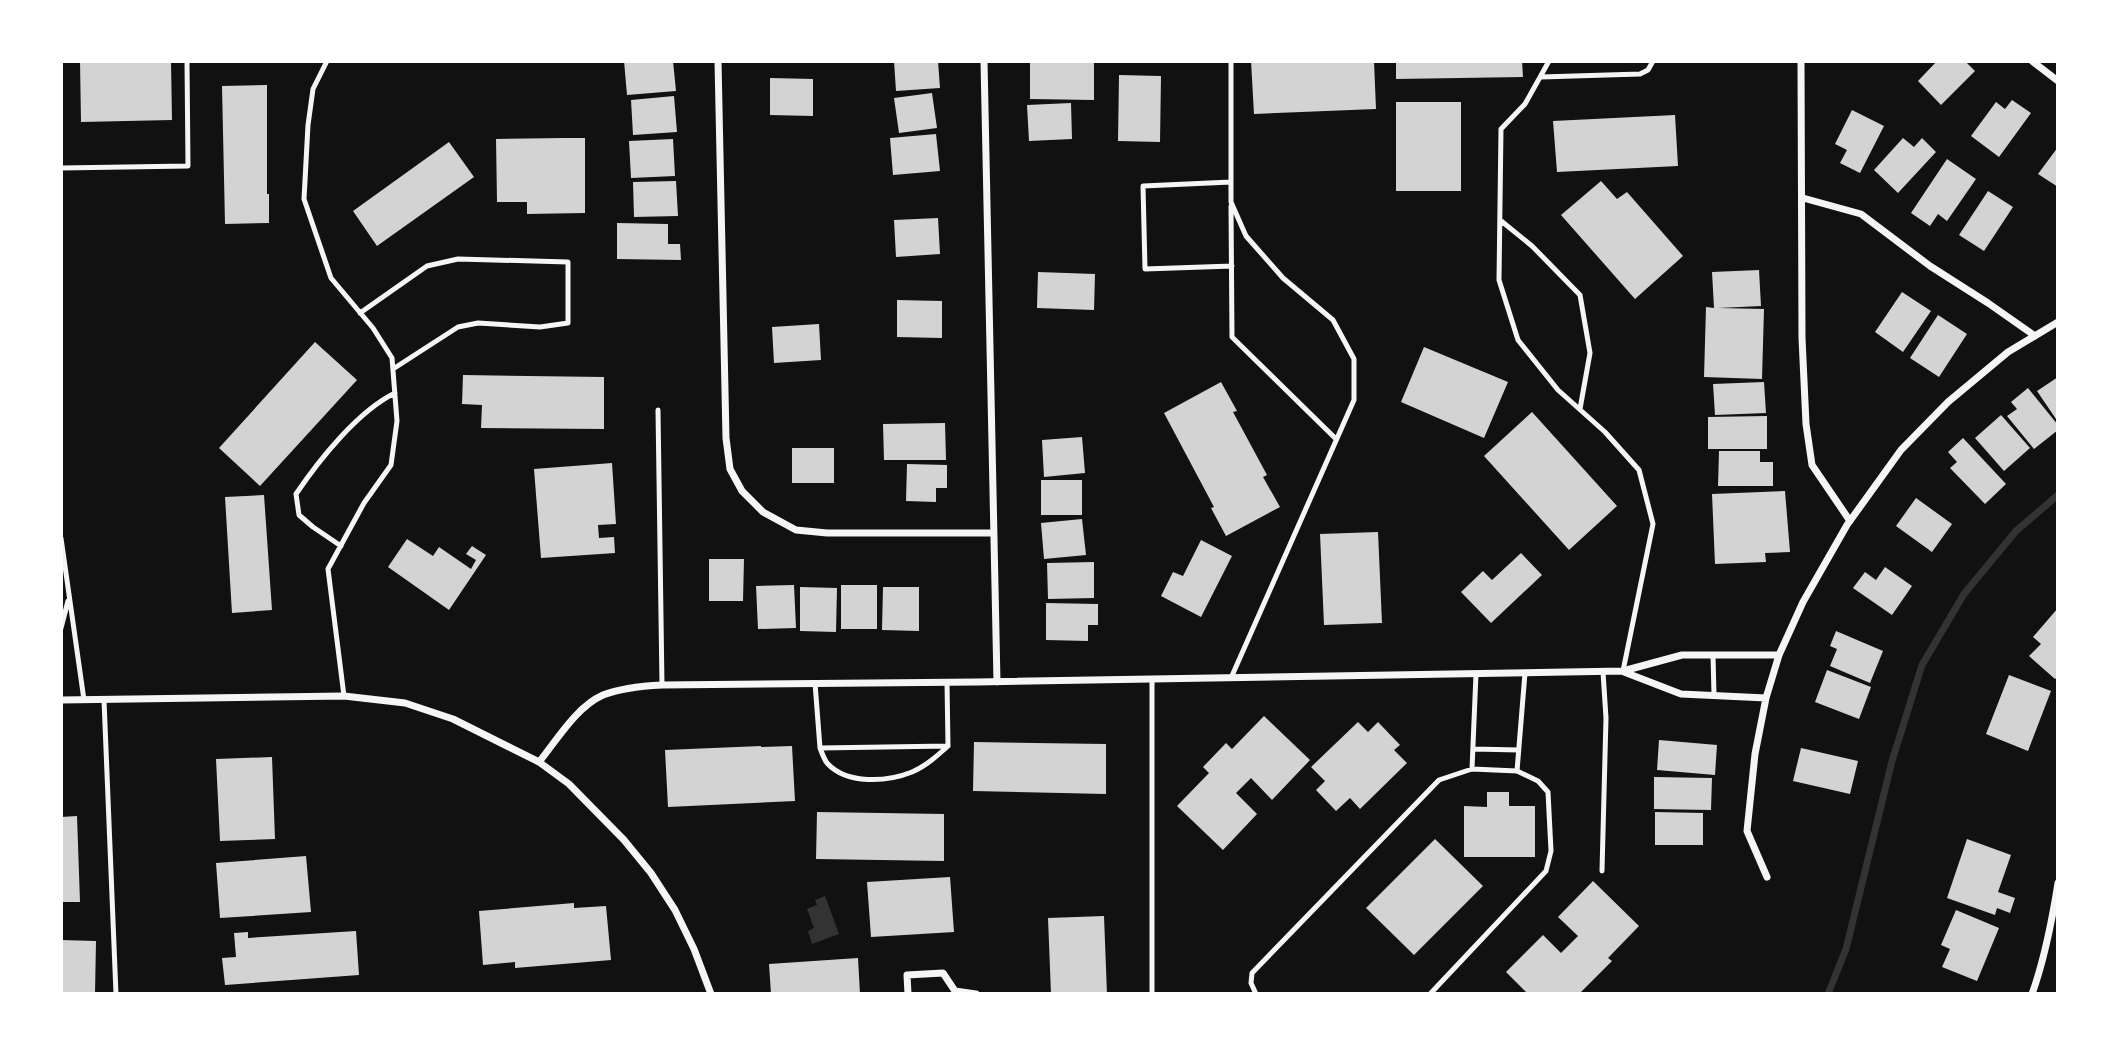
<svg xmlns="http://www.w3.org/2000/svg" width="2119" height="1055" viewBox="0 0 2119 1055" font-family="Barlow,sans-serif">
<style>
.water{fill:#333}
.lines{fill:none;stroke-linecap:round;stroke-linejoin:round}
.stream{stroke:#333;stroke-width:7}
.building{fill:#d3d3d3}
.service{stroke:#f5f5f5;stroke-width:5}
.minor{stroke:#f5f5f5;stroke-width:7}
</style>
<rect width="100%" height="100%" fill="#111"/>
<path class="water" d="M 825,896 L 839,934 L 812,944 L 808,931 L 814,928 L 807,909 L 817,905 L 815,900 Z"/>
<g class="lines">
<path class="stream" d="M 1828,994 L 1846,949 L 1892,761 L 1922,665 L 1964,594 L 2016,531 L 2058,495"/>
</g>
<path class="building" d="M 80,61 L 171,61 L 172,120 L 81,122 Z
M 624,61 L 673,61 L 676,91 L 627,95 Z
M 894,61 L 938,61 L 940,88 L 896,91 Z
M 1251,61 L 1374,61 L 1376,109 L 1254,114 Z
M 1396,61 L 1522,61 L 1523,77 L 1396,79 Z
M 1937,61 L 1948,63 L 1950,61 L 1965,61 L 1975,71 L 1941,105 L 1918,81 Z
M 1030,62 L 1094,63 L 1094,100 L 1030,99 Z
M 1119,75 L 1161,76 L 1160,142 L 1118,141 Z
M 770,78 L 813,79 L 813,116 L 770,115 Z
M 267,85 L 267,194 L 269,194 L 269,223 L 225,224 L 222,86 Z
M 932,93 L 937,128 L 899,133 L 894,98 Z
M 674,96 L 677,132 L 633,135 L 631,100 Z
M 2012,100 L 2031,113 L 1999,157 L 1971,136 L 1996,102 L 2005,109 Z
M 1396,102 L 1461,102 L 1461,191 L 1396,191 Z
M 1071,103 L 1072,139 L 1029,141 L 1027,105 Z
M 1852,110 L 1884,126 L 1860,173 L 1840,163 L 1847,150 L 1835,144 Z
M 1675,115 L 1678,166 L 1557,172 L 1553,121 Z
M 936,134 L 940,171 L 893,175 L 890,138 Z
M 564,138 L 585,138 L 585,213 L 527,214 L 527,202 L 497,202 L 496,139 Z
M 1903,138 L 1914,147 L 1922,138 L 1936,152 L 1898,193 L 1874,170 Z
M 673,139 L 675,176 L 631,178 L 629,141 Z
M 449,142 L 474,177 L 377,246 L 353,211 Z
M 2058,147 L 2058,187 L 2038,174 Z
M 1947,159 L 1976,179 L 1947,221 L 1938,214 L 1930,226 L 1911,213 Z
M 676,181 L 678,216 L 634,217 L 633,182 Z
M 1601,181 L 1617,199 L 1627,192 L 1683,256 L 1635,299 L 1561,215 Z
M 1988,191 L 2013,207 L 1984,251 L 1959,235 Z
M 938,218 L 940,254 L 896,257 L 894,220 Z
M 617,223 L 668,224 L 668,244 L 680,244 L 681,260 L 617,259 Z
M 1759,270 L 1761,306 L 1718,308 L 1764,309 L 1762,379 L 1704,377 L 1706,307 L 1714,308 L 1712,272 Z
M 1038,272 L 1095,274 L 1094,310 L 1037,308 Z
M 1902,292 L 1931,311 L 1903,352 L 1875,332 Z
M 897,300 L 942,301 L 942,338 L 897,337 Z
M 1938,315 L 1967,334 L 1939,377 L 1910,358 Z
M 819,324 L 821,360 L 774,363 L 772,327 Z
M 315,342 L 357,380 L 260,486 L 219,448 Z
M 1424,347 L 1508,382 L 1484,438 L 1401,402 Z
M 463,375 L 604,377 L 604,429 L 481,428 L 482,405 L 462,404 Z
M 2058,377 L 2058,422 L 2037,391 Z
M 1221,382 L 1237,411 L 1233,412 L 1267,475 L 1263,477 L 1280,507 L 1226,536 L 1211,508 L 1214,507 L 1164,413 Z
M 1764,382 L 1766,413 L 1715,415 L 1713,384 Z
M 2028,388 L 2058,425 L 2058,430 L 2034,449 L 2007,416 L 2017,409 L 2011,402 Z
M 1532,412 L 1617,506 L 1569,550 L 1484,456 Z
M 2001,415 L 2030,448 L 2004,471 L 1975,438 Z
M 1767,416 L 1767,449 L 1708,449 L 1708,417 Z
M 945,423 L 946,460 L 884,460 L 883,424 Z
M 1082,437 L 1085,473 L 1044,477 L 1042,440 Z
M 1963,438 L 2006,484 L 1985,504 L 1950,468 L 1957,462 L 1948,452 Z
M 792,448 L 834,448 L 834,483 L 792,483 Z
M 1719,451 L 1760,451 L 1760,462 L 1773,462 L 1773,486 L 1718,486 Z
M 612,463 L 616,524 L 598,525 L 599,538 L 614,537 L 615,553 L 541,558 L 534,469 Z
M 907,464 L 947,465 L 947,488 L 936,488 L 936,502 L 906,501 Z
M 1041,480 L 1082,480 L 1082,515 L 1041,515 Z
M 1785,491 L 1790,552 L 1765,553 L 1766,562 L 1715,564 L 1712,494 Z
M 264,495 L 272,610 L 232,613 L 225,497 Z
M 1916,498 L 1952,524 L 1932,552 L 1896,526 Z
M 1082,519 L 1086,555 L 1044,559 L 1041,523 Z
M 1378,532 L 1382,623 L 1324,625 L 1320,534 Z
M 407,539 L 433,556 L 439,547 L 471,569 L 476,560 L 466,554 L 472,546 L 486,555 L 449,610 L 388,567 Z
M 1201,540 L 1232,556 L 1201,617 L 1161,596 L 1173,572 L 1183,576 Z
M 1521,553 L 1542,575 L 1491,623 L 1461,592 L 1483,571 L 1492,580 Z
M 709,559 L 744,559 L 743,601 L 709,601 Z
M 1094,562 L 1094,598 L 1048,599 L 1047,563 Z
M 1885,567 L 1912,586 L 1892,615 L 1853,588 L 1865,572 L 1876,580 Z
M 794,585 L 796,628 L 758,629 L 756,586 Z
M 841,585 L 877,585 L 877,629 L 841,629 Z
M 800,587 L 837,588 L 836,632 L 800,631 Z
M 883,587 L 919,587 L 919,631 L 882,630 Z
M 1046,603 L 1098,604 L 1098,625 L 1088,625 L 1088,641 L 1046,640 Z
M 2058,608 L 2058,676 L 2055,679 L 2029,656 L 2041,644 L 2033,637 Z
M 1836,631 L 1883,651 L 1870,683 L 1830,666 L 1837,649 L 1830,646 Z
M 1827,670 L 1871,687 L 1859,719 L 1815,702 Z
M 2009,675 L 2051,691 L 2028,751 L 1986,734 Z
M 1264,716 L 1310,760 L 1272,800 L 1251,778 L 1236,793 L 1257,814 L 1223,850 L 1177,806 L 1209,773 L 1203,767 L 1226,743 L 1232,749 Z
M 1358,722 L 1368,732 L 1378,722 L 1400,745 L 1394,750 L 1407,763 L 1360,809 L 1350,798 L 1336,811 L 1316,790 L 1325,781 L 1311,767 Z
M 1659,740 L 1717,745 L 1715,775 L 1657,770 Z
M 974,742 L 1106,744 L 1106,794 L 973,791 Z
M 761,746 L 761,747 L 792,746 L 795,801 L 668,807 L 665,750 Z
M 1801,748 L 1858,761 L 1850,794 L 1793,781 Z
M 272,757 L 275,839 L 220,841 L 216,759 Z
M 1654,777 L 1712,778 L 1711,810 L 1654,809 Z
M 1487,792 L 1509,792 L 1509,806 L 1535,806 L 1535,857 L 1464,857 L 1464,806 L 1487,807 Z
M 817,812 L 944,814 L 944,861 L 816,859 Z
M 1655,812 L 1703,813 L 1703,845 L 1655,845 Z
M 77,816 L 80,902 L 61,902 L 61,817 Z
M 1435,839 L 1483,886 L 1414,955 L 1366,908 Z
M 1967,839 L 2011,855 L 1998,892 L 2015,898 L 2010,913 L 1997,908 L 1995,915 L 1947,898 Z
M 306,856 L 311,912 L 220,918 L 216,863 Z
M 950,877 L 954,932 L 871,937 L 867,882 Z
M 1593,881 L 1639,926 L 1608,958 L 1612,961 L 1579,994 L 1528,994 L 1506,972 L 1543,935 L 1561,953 L 1578,936 L 1558,917 Z
M 574,903 L 574,908 L 606,906 L 611,960 L 515,968 L 515,962 L 483,965 L 479,911 Z
M 1956,910 L 1999,928 L 1977,981 L 1942,967 L 1950,949 L 1941,945 Z
M 1104,916 L 1107,994 L 1051,994 L 1048,918 Z
M 356,931 L 359,975 L 225,985 L 222,958 L 236,957 L 234,933 L 248,932 L 248,938 Z
M 61,940 L 96,941 L 95,994 L 61,994 Z
M 858,958 L 860,994 L 771,994 L 769,964 Z"/>
<g class="lines">
<path class="service" d="M 327,61 L 313,89 L 308,125 L 304,199 L 331,278 L 373,328 L 392,358 L 397,421 L 391,465 L 364,503 L 328,569 L 344,696
M 1231,61 L 1231,202 L 1246,236 L 1283,278 L 1333,320 L 1354,359 L 1354,400 L 1231,678
M 1549,61 L 1525,104 L 1501,129 L 1499,280 L 1518,340 L 1558,390 L 1605,432 L 1639,470 L 1653,524 L 1623,671
M 1541,77 L 1640,74 L 1648,70 L 1653,61
M 61,168 L 188,166 L 187,61
M 1231,182 L 1143,186 L 1145,269 L 1232,266
M 1231,206 L 1232,337 L 1336,439
M 1500,220 L 1532,246 L 1580,295 L 1590,353 L 1580,409
M 360,313 L 427,266 L 458,259 L 568,262 L 568,323 L 540,327 L 478,323 L 458,327 L 393,369
M 658,410 L 662,685
M 61,538 L 84,700
M 341,546 L 313,527 L 299,515 L 296,494 C 319,460 358,411 395,393
M 61,628 L 68,601
M 1713,655 L 1714,695
M 1476,674 L 1472,769 L 1517,771 L 1525,673
M 815,683 L 820,748 L 948,746 L 947,682
M 104,700 L 116,994
M 820,748 C 822,753 824,759 827,763 C 847,785 887,782 912,772 C 926,766 937,756 948,746
M 1473,749 L 1519,750
M 1602,871 L 1606,718 L 1603,672
M 1152,994 L 1152,679
M 1256,994 L 1251,983 L 1252,973 L 1439,780 L 1472,769
M 1430,994 L 1546,871 L 1551,851 L 1548,792 L 1538,781 L 1517,771"/>
<path class="minor" d="M 718,61 L 726,438 L 730,469 L 742,491 L 763,512 L 796,530 L 827,533 L 993,533
M 984,61 L 997,682
M 1801,61 L 1802,338 L 1806,424 L 1812,465 L 1850,521
M 2032,61 L 2058,81
M 1803,198 L 1861,214 L 1930,266 L 1988,303 L 2035,336
M 1624,672 L 1681,694 L 1766,698
M 61,700 L 344,696 L 405,703 L 453,719 L 539,762 L 569,784 L 624,840 L 651,873 L 675,910 L 694,949 L 711,994
M 539,762 C 557,740 576,707 603,695 C 621,688 642,686 662,685 L 977,682 L 1623,671 L 1682,655 L 1779,655
M 1767,877 L 1747,831 L 1755,754 L 1766,698 L 1779,655 L 1803,602 L 1847,525 L 1901,450 L 1948,402 L 2008,352 L 2058,322
M 908,994 L 907,975 L 943,973 L 955,991 L 976,994
M 2032,994 C 2045,958 2052,921 2058,883"/>
</g>
<rect width="2119" height="1055" fill="none" stroke="#ffffff" stroke-width="126"/>
</svg>
